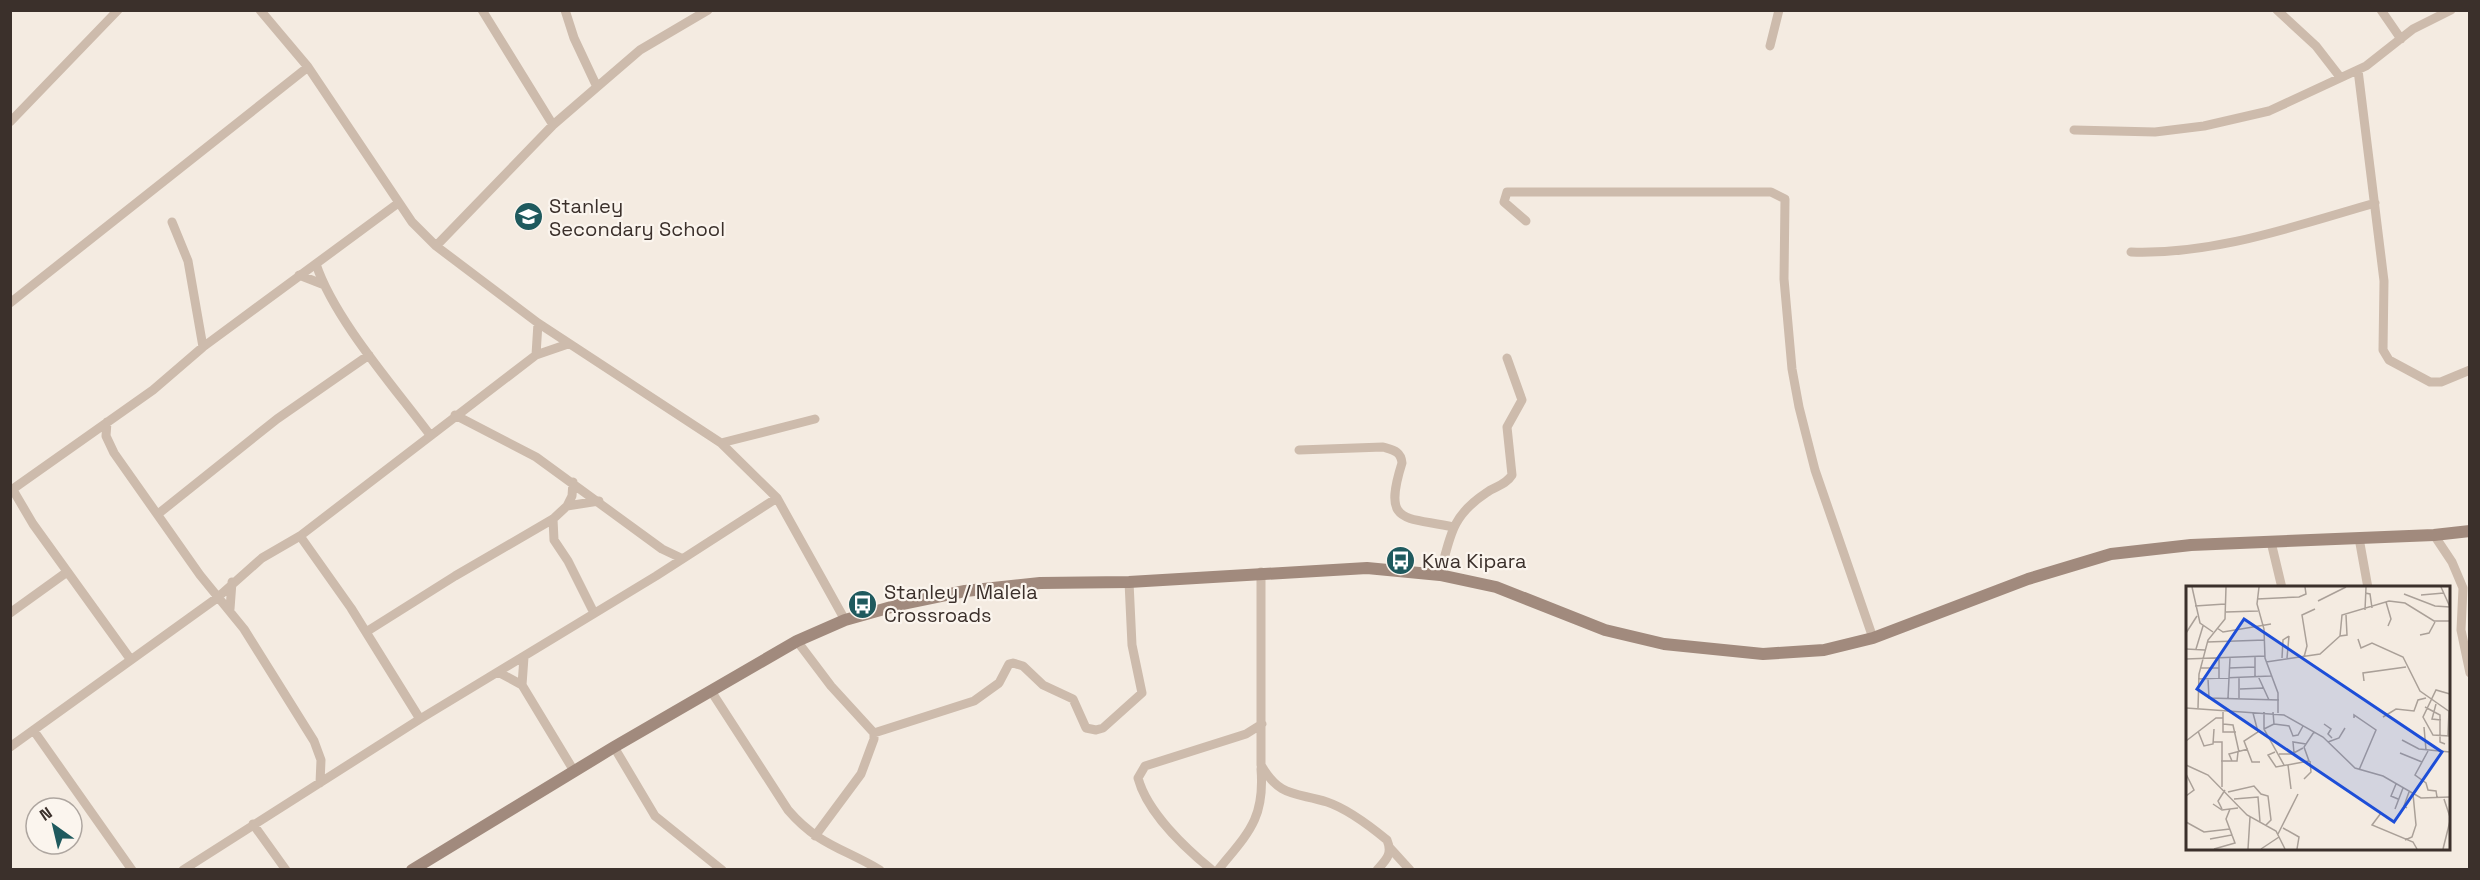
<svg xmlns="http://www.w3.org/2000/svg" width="2480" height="880" viewBox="0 0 2480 880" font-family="'Space Grotesk',sans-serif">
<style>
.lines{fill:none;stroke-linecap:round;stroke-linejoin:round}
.street{stroke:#cdbbac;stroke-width:9}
.secondary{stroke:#a18a7d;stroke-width:12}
.labels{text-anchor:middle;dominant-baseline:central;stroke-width:4.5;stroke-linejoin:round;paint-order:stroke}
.poi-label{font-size:20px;fill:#3b302b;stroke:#fbf5ee;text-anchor:start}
.inset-road{fill:none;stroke:#aaa098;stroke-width:1.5}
.view{fill:#1d4ed8;fill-opacity:0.15;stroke:#1d4ed8;stroke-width:3}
.inset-edge{fill:none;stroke:#3b302b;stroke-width:3}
</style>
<rect width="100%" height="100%" fill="#f4ebe1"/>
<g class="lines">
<path class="street" d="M 260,10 L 308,67 L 412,222 L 436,246 L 538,323 L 721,443 L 777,498 L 845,620
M 482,10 L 553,125
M 565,10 L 574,38 L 597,87
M 2277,10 L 2316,46 L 2340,77
M 2381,10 L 2401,39
M 1770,46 L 1779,10
M 2358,70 L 2384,281 L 2383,350 L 2389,360 L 2430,382 L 2441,382 L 2470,370
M 10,122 L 118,10
M 2074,130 L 2155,132 L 2204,126 L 2269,111 L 2366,66 L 2413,29 L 2451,10
M 1526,221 L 1504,202 L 1507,192 L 1771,192 L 1785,199 L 1784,279 L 1792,369 L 1799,407 L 1815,470 L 1873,638
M 172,222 L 188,261 L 203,347
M 436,246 L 553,125 L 597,87 L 640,50 L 708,10
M 2131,252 C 2214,255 2295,226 2375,203
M 316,264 C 334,319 395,388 430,435
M 299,275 L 322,284
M 10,303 L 308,67
M 536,355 L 538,323
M 455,415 L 536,457 L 662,549 L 681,558
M 107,422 L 106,436 L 114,453 L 200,575 L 244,629 L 314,741 L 321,760 L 320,783
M 721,443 L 815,419
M 1299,450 L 1383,447 C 1393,450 1401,451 1402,463 C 1382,526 1405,516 1453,527
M 13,490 L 33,524 L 131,660
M 10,491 L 153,390 L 203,347 L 397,204
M 567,506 L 599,501
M 158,514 L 277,419 L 369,355
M 553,519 L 554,540 L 568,561 L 594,613
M 2434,535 L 2452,562 L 2463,588 L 2461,630 L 2470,673
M 300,536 L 351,608 L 420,719
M 2359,538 L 2368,588
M 2271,542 L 2282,588
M 1261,572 L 1261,765 C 1280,798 1295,792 1327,802 C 1348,809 1370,826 1387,840 C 1393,854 1386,860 1377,870
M 1440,575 C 1450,537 1451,516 1486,493 C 1495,486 1505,486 1512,475 L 1507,427 L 1522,400 L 1507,358
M 230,609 L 232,582
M 10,613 L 67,572
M 366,632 L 455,576 L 553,519 L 567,506 L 572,496 L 573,482
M 797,641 L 831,686 L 874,733 L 874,739 L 861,774 L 815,836
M 524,657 L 522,685 L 574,771
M 498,672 L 522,685
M 711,691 L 788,810 C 818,845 843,848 880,870
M 34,731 L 132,870
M 874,733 L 974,701 L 999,683 L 1009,664 L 1013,663 L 1023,666 L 1043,685 L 1073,699 L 1086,728 L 1096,730 L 1103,728 L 1142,693 L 1132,645 L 1129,582
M 10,747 L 217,598 L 262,558 L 300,536 L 536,355 L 568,344
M 614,747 L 655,816 L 722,870
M 253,824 L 286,870
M 1390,848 L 1410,870
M 183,870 L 420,719 L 656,576 L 777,498
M 1212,870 C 1185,848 1147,812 1138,778 L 1145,766 L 1246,734 L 1262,724
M 1218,870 C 1248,833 1265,819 1261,769"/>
<path class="secondary" d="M 412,870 L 614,747 L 797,641 L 845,620 L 902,604 L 965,591 L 1040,583 L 1129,582 L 1367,568 L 1440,575 L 1496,587 L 1605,630 L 1664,644 L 1763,654 L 1824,650 L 1873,638 L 2028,579 L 2111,554 L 2191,545 L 2434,535 L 2470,531"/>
</g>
<defs>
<symbol id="school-disc" viewBox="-11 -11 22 22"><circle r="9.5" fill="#1f5a5e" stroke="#fbf5ee"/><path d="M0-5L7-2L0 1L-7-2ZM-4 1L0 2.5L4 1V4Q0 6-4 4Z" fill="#fff"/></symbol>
<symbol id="bus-disc" viewBox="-11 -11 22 22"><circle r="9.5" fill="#1f5a5e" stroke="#fbf5ee"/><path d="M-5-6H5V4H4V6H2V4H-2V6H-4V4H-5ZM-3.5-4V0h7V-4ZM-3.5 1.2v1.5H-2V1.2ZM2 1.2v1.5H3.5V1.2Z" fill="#fff"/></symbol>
</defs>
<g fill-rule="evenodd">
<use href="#school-disc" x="512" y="200" width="33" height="33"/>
<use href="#bus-disc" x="1384" y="544" width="33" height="33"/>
<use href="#bus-disc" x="846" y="588" width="33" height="33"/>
</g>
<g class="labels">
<g class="poi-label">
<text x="549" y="206">Stanley<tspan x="549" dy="23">Secondary School</tspan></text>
<text x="1422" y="561">Kwa Kipara</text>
<text x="884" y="592">Stanley / Malela<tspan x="884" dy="23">Crossroads</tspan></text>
</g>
</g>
<g transform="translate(2186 586)">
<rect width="264" height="264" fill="#f4ebe1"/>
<path class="inset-road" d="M 6,1 L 14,37 L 27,46M 73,1 L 71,18 L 78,43 L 79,72 L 92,107 L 92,127M 255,1 L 264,21M 179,7 L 184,8 L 186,22M 218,8 L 249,20 L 264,21M 235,9 L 258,7M 71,13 L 113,11 L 120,8 L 119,1M 132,15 L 160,1M 200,16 L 205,33 L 202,40M 9,20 L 39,18M 179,24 L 180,1M 40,26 L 72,25M 31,42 L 37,46 L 85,38M 0,47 L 11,30M 234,49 L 243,47 L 249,36M 154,50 L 161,49 L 160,29M 172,53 L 175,62 L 186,57 L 217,71 L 234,105 L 264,126M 21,56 L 79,54M 0,63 L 19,64M 10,63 L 17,40M 118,71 L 121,60 L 116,29 L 129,23M 33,72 L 33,92M 96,72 L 97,54 L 103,50M 101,72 L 103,50M 0,73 L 79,70M 80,76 L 134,68 L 154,50 L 156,29 L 203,15 L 219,17 L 248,35 L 264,35M 14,82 L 33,82M 43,82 L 69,81M 69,90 L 69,71M 72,90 L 83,114M 12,93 L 85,90M 22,93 L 23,112 L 93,114M 178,95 L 177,87 L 220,81M 54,103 L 78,102M 264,108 L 250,104 L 237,131 L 247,149 L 264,150M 42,112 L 44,72M 53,112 L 53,91M 250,118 L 246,133 L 255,134M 239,121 L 254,129 L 254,156 L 259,158M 0,122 L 98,129 L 137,151 L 169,182 L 197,190 L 235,212 L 264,211M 12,122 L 13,88 L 22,54 L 39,33 L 40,1M 78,126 L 78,143 L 98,179M 67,127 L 72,146 L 58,155 L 66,176 L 74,176M 197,131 L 210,123 L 228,125 L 232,114 L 240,112M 37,132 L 37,146 L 50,146M 168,132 L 168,129 L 190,144 L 173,184M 37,138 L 47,139 L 53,166M 88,138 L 103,140 L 107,150 L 112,149 L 117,140M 138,138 L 145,143 L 142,148 L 146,152M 238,141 L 240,164M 78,143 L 88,138 L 87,126M 12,145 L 18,160 L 27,158 L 28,143M 262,149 L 263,125M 216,154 L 233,163 L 264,166M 0,155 L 30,132 L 37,132 L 37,124M 27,156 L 36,156 L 36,201M 142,156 L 153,152 L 159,142M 242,165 L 229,189 L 240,197 L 242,204 L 250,205 L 251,211M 89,166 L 82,169 L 90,181 L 123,175 L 118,161 L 128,146M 108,167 L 107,156 L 120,158M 214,167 L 236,176M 93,168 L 106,168 L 117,162M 35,175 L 51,175 L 52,166M 46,175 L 43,168 L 62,163M 0,179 L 22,189 L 61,229 L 90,245 L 99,263M 102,179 L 105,203M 0,188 L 8,204 L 0,210M 118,193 L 125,186 L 124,175M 210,198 L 205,210 L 212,213M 42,206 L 68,200 L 75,208 L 82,210 L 85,234 L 80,239M 48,213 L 72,211 L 74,236M 258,213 L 264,231M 27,218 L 36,224 L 52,222M 221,222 L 218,220 L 223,206M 36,223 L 32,215 L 39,204M 209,223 L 217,202M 195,227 L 186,239 L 227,256 L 231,263M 0,236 L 18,246 L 44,243M 97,242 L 113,251 L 111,263M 92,248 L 112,208M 24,253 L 46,249 L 40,233 L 44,223M 219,254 L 226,251 L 230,239 L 227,208M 28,263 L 49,257 L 46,249M 62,263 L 64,231M 75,263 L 93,251M 257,263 L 264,235"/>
<path class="view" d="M 58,33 L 256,166 L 208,236 L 11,103 Z"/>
<rect width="264" height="264" class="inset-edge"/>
</g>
<rect width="2480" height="880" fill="none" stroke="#3b302b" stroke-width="24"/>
<g transform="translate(54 826) rotate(326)"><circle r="28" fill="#fbf5ee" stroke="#aea6a0" stroke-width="1.5"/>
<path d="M0-4.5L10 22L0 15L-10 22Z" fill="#1f5a5e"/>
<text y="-9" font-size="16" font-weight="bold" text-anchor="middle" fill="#3b302b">N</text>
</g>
</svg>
